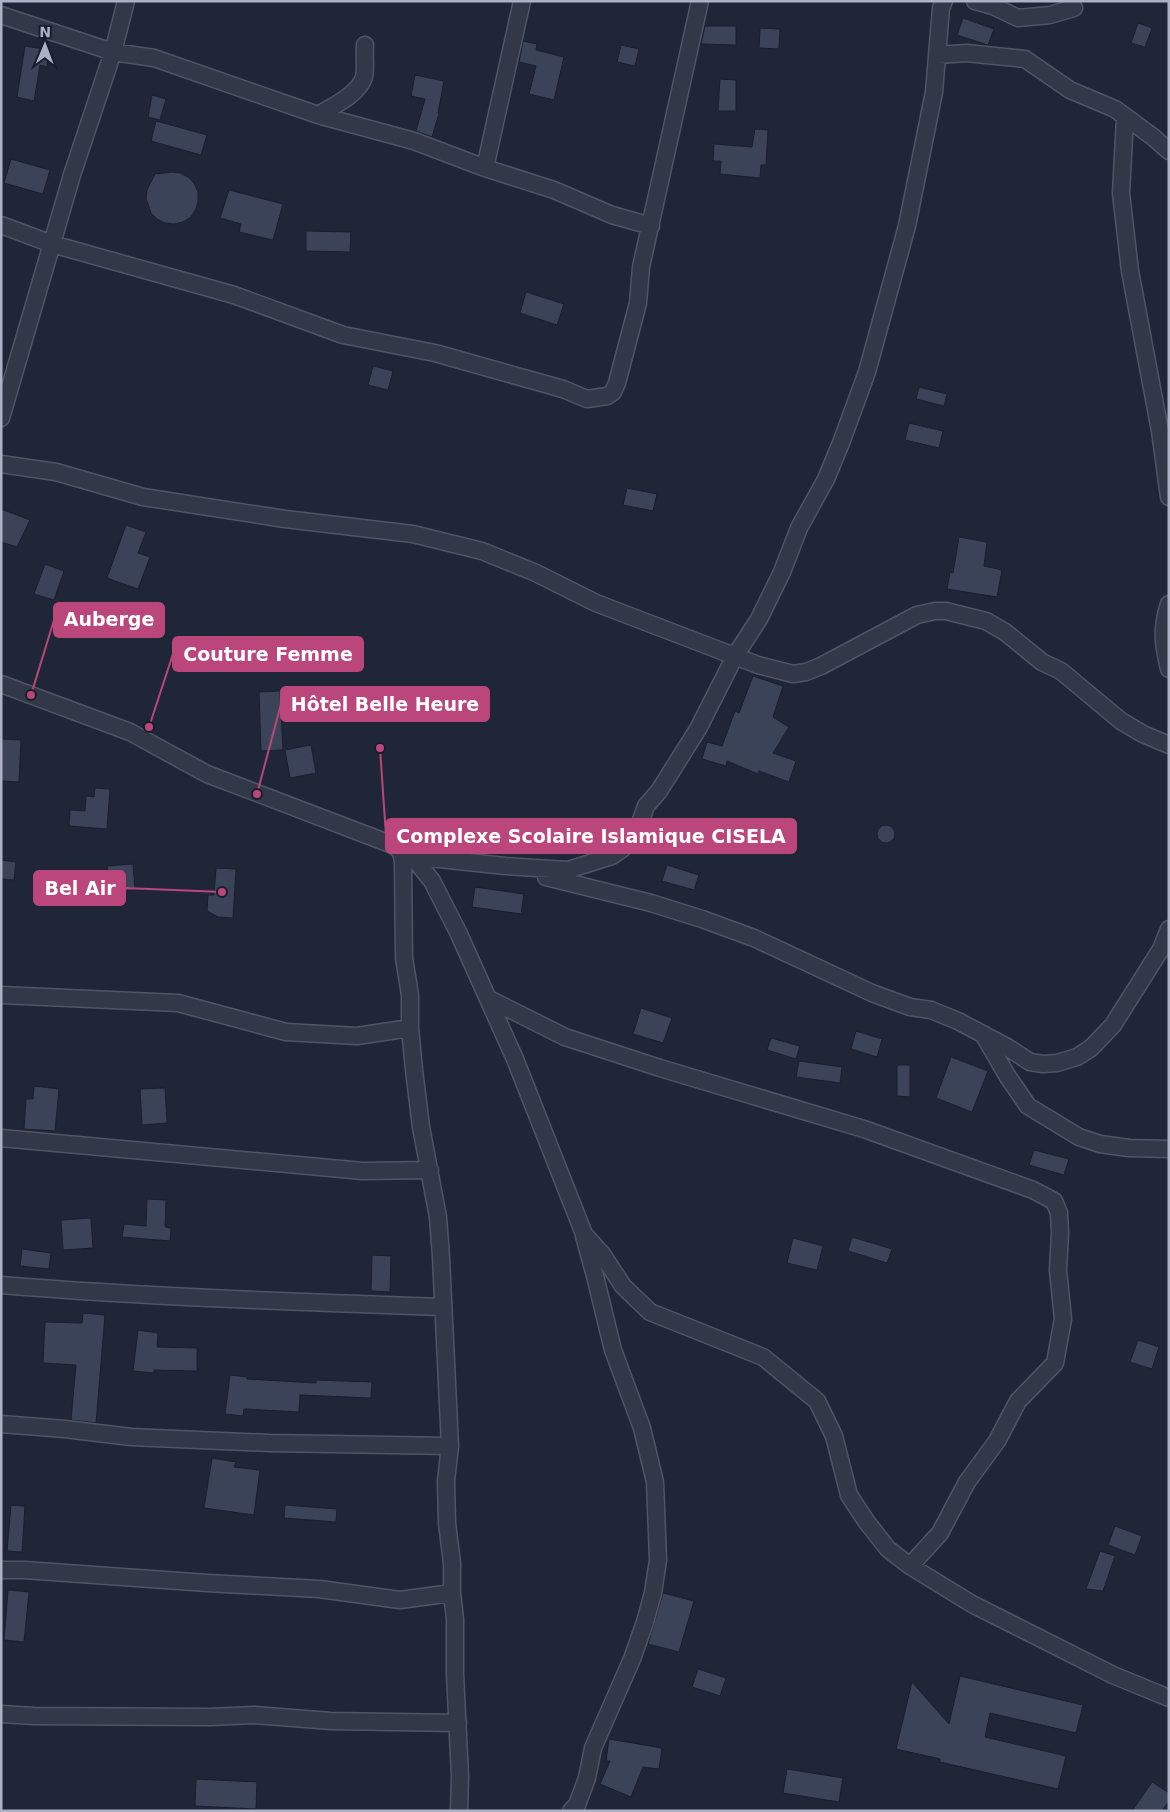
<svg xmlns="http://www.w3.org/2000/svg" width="1170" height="1812" viewBox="0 0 1170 1812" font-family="'DejaVu Sans',sans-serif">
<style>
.building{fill:#3a4358;stroke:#1a1f2e}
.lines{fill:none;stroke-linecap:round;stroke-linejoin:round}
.minor-casing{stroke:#505566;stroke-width:19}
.minor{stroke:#323848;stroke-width:16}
.leader{fill:none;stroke:#bb467b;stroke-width:2}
.callout-dot{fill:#bb467b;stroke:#181d2c;stroke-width:2}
.callout{fill:#bb467b;stroke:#bb467b;stroke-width:2}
.callout-label{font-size:19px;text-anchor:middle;font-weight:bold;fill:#fff}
</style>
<rect width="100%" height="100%" fill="#1e2637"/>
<path class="building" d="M 963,18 L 994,29 L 988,45 L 957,35 Z
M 1138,23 L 1152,28 L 1145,47 L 1131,43 Z
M 705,26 L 736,26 L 736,45 L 701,44 Z
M 760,28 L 780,29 L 779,49 L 759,48 Z
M 523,41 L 537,44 L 536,50 L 564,57 L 554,100 L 529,94 L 536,66 L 519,62 Z
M 621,45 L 639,49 L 635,66 L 617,62 Z
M 25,46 L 49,50 L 47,67 L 40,65 L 34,101 L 17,97 Z
M 415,75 L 444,81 L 438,113 L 439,113 L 432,137 L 416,131 L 425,99 L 411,96 Z
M 720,79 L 736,80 L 736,111 L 718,111 Z
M 152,95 L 166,99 L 160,120 L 148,117 Z
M 156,121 L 207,135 L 201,155 L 151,141 Z
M 755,129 L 768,130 L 766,165 L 761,165 L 760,178 L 720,174 L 721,161 L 713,161 L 714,144 L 752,147 Z
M 11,159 L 50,170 L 43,194 L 4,183 Z
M 172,172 L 180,173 L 188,177 L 194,183 L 198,192 L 198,201 L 196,209 L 191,217 L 183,222 L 174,224 L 165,223 L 157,219 L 151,213 L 146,198 L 147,190 L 155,174 Z
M 229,190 L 283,204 L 273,240 L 239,232 L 241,224 L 220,218 Z
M 306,231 L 351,232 L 350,252 L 306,251 Z
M 526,292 L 564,304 L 557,325 L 520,313 Z
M 373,366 L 393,371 L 388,390 L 368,385 Z
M 919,387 L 947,394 L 944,406 L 916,399 Z
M 909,423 L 943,431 L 939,448 L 905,440 Z
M 627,488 L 657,494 L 653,511 L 623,505 Z
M 1,509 L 30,520 L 17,547 L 1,542 Z
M 126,525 L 146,532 L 138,553 L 150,557 L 138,589 L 107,578 Z
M 959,537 L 987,542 L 984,566 L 1002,570 L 997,597 L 947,589 L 950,572 L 953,573 Z
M 45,564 L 64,571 L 54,600 L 34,594 Z
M 753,676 L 783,686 L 773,717 L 789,727 L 773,753 L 796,761 L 789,782 L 759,771 L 758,774 L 727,761 L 726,766 L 702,759 L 707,742 L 722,746 L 735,711 L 739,713 Z
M 280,691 L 283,750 L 261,751 L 259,692 Z
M 1,739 L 21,740 L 19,782 L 1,781 Z
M 311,745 L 316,773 L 290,778 L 285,750 Z
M 95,788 L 110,789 L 107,829 L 69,826 L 70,810 L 85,811 L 86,796 L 94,797 Z
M877 834a9 9 0 1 1 18 0a9 9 0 1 1-18 0Z
M 1,860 L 16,862 L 14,880 L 1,879 Z
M 133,864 L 135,890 L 103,893 L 101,874 L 108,873 L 107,866 Z
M 667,865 L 699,875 L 694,890 L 662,881 Z
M 216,868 L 236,869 L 233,918 L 218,917 L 207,911 L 208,895 L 214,895 Z
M 475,887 L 524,894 L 521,914 L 472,907 Z
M 641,1008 L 672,1018 L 663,1043 L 633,1034 Z
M 856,1031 L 882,1039 L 877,1057 L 851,1049 Z
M 771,1038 L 800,1046 L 796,1059 L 767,1050 Z
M 951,1057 L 988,1071 L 972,1112 L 936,1098 Z
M 799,1061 L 842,1067 L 840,1083 L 796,1077 Z
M 897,1065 L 910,1065 L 910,1097 L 897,1096 Z
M 34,1086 L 59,1089 L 55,1131 L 24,1129 L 26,1099 L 33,1099 Z
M 165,1088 L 167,1123 L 142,1125 L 140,1089 Z
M 1034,1150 L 1069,1159 L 1064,1175 L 1029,1165 Z
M 147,1199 L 166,1200 L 165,1227 L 171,1228 L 170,1241 L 122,1237 L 124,1224 L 146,1226 Z
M 91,1218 L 93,1248 L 63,1250 L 61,1220 Z
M 852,1237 L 892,1249 L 887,1263 L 848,1251 Z
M 793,1238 L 823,1246 L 817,1270 L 787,1263 Z
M 22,1249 L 51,1253 L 49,1269 L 20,1266 Z
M 372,1255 L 391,1256 L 390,1292 L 371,1291 Z
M 83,1313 L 105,1315 L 96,1423 L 71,1420 L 76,1365 L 43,1363 L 45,1322 L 82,1323 Z
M 138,1330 L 158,1333 L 157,1347 L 197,1348 L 197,1371 L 154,1370 L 154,1373 L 133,1371 Z
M 1138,1340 L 1159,1347 L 1152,1369 L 1130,1362 Z
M 230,1375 L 247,1377 L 247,1379 L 316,1383 L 316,1380 L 372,1382 L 371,1398 L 300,1395 L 299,1412 L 244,1409 L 243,1416 L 225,1414 Z
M 212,1458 L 236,1462 L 234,1467 L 260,1470 L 254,1515 L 204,1508 Z
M 11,1505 L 25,1506 L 22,1552 L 7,1551 Z
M 285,1505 L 337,1509 L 336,1522 L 284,1518 Z
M 1115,1526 L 1142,1536 L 1135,1555 L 1108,1545 Z
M 1100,1551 L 1115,1556 L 1103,1591 L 1086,1589 Z
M 8,1590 L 29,1592 L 24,1642 L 4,1640 Z
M 663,1593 L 694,1601 L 679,1652 L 648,1644 Z
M 698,1669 L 726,1678 L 720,1696 L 692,1687 Z
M 960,1676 L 1083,1705 L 1076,1733 L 990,1713 L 985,1737 L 1066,1756 L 1058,1789 L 940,1762 L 940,1759 L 896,1749 L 912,1682 L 949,1724 Z
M 609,1739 L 662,1748 L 659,1769 L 643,1767 L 631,1797 L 600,1784 L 610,1761 L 606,1761 Z
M 787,1769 L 843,1778 L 839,1802 L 783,1793 Z
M 196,1779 L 257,1782 L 256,1809 L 195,1806 Z
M 1152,1782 L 1169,1793 L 1169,1801 L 1162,1811 L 1132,1811 Z"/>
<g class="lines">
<defs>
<path id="minor" d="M 975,1 L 993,6 L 1018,18 L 1050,15 L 1074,8
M 1,15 L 113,52 L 154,58 L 318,115 L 414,141 L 485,168 L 554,190 L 612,215 L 651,226
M 938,55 L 966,53 L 1025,59 L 1070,90 L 1115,109 L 1153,137 L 1169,151
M 318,115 C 333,106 358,95 364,77 C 366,69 364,55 365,45
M 1125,118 L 1121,193 L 1130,271 L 1160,431 L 1169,497
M 485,168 L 522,1
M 1,225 L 52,244 L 234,295 L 343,335 L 435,353 L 563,389 L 587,399 L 607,396 L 613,392 L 617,383 L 638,303 L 641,267 L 700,1
M 1,418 L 72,175 L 113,52 L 126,1
M 1,464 L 56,472 L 143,497 L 285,519 L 413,534 L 482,551 L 536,573 L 596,603 L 758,665 L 793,674 L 806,672 L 821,666 L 917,615 L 935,611 L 946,611 L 986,621 L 1005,632 L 1042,662 L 1061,671 L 1121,721 L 1143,734 L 1169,745
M 1169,604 C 1161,629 1163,644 1169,669
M 1,684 L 130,732 L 207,774 L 393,845 L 412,856 L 432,881 L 458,932 L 515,1059 L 584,1234 L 602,1254 L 623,1286 L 650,1312 L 763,1357 L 817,1401 L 834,1436 L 849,1495 L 866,1521 L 888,1549 L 910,1566 L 972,1604 L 1113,1675 L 1169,1698
M 394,845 L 401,852 L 403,862 L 404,958 L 410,995 L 410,1028 L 414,1070 L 421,1127 L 438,1217 L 441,1257 L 450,1446 L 446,1481 L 447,1523 L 452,1563 L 452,1593 L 455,1619 L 455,1674 L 460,1776 L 459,1811
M 412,856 L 505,866 L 568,870 L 612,856 L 622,849 L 639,826 L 646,806 L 659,791 L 698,729 L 735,656 L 759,619 L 782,572 L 799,528 L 826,479 L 841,443 L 867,372 L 907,226 L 934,92 L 941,8 L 944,1
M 546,877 L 651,903 L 702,919 L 754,938 L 872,993 L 910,1007 L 931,1010 L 958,1021 L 1007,1047 L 1030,1062 L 1043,1064 L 1057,1063 L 1077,1057 L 1091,1048 L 1113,1025 L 1161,949 L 1169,929
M 1,995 L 178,1003 L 286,1032 L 357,1036 L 410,1028
M 489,999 L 565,1037 L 660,1068 L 864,1129 L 1033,1190 L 1054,1201 L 1059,1213 L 1060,1233 L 1058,1270 L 1063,1319 L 1055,1363 L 1018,1401 L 997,1441 L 967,1482 L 940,1533 L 910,1566
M 983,1034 L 1008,1077 L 1028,1106 L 1079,1137 L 1100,1144 L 1129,1148 L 1169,1149
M 1,1138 L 363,1171 L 430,1170
M 1,1285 C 148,1297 296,1302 443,1307
M 1,1424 L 65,1429 L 131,1437 L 270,1443 L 450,1446
M 1,1570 L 24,1570 L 207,1583 L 319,1589 L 400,1600 L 452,1593
M 1,1714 L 34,1716 L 210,1717 L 254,1715 L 331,1721 L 458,1723
M 571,1811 L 577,1805 L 587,1778 L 593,1748 L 632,1659 L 645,1622 L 653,1593 L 658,1560 L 655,1482 L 642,1428 L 613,1350 L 595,1276 L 584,1236"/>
</defs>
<use href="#minor" class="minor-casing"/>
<use href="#minor" class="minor"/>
</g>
<path class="leader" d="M31 695L54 620M149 727L173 654M257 794L281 704M380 748L386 836M222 892L125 888"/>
<g class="callout-dot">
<circle cx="31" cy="695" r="5"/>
<circle cx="149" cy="727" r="5"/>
<circle cx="257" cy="794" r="5"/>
<circle cx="380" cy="748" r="5"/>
<circle cx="222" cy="892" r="5"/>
</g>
<g class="callout">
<rect x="54" y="603" width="110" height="34" rx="5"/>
<rect x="173" y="637" width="190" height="34" rx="5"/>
<rect x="281" y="687" width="208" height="34" rx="5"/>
<rect x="386" y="819" width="410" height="34" rx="5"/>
<rect x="34" y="871" width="91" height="34" rx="5"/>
</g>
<g class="callout-label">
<text x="109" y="626">Auberge</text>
<text x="268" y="661">Couture Femme</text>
<text x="385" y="711">Hôtel Belle Heure</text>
<text x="591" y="843">Complexe Scolaire Islamique CISELA</text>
<text x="80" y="895">Bel Air</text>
</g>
<rect width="1170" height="1812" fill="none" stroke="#acb2c5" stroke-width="5"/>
<g transform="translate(45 45) rotate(1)" stroke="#181d2c" stroke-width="4" paint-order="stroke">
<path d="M0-4L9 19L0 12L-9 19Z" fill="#acb2c5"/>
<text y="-8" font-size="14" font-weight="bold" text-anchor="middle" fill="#acb2c5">N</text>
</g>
</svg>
